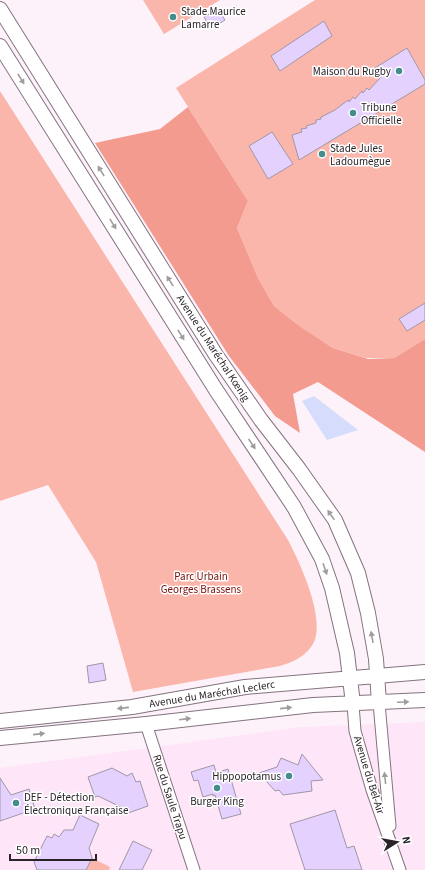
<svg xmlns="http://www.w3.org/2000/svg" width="425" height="870" viewBox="0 0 425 870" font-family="'Source Sans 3',sans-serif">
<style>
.built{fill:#fee5f8}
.green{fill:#fbb6ab}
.forest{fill:#f39b8e}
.water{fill:#d6dcfb}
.building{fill:#e5d1fe;stroke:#9f97a8}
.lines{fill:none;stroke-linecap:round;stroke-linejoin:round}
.minor-casing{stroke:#83737f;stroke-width:13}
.major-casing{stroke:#83737f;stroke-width:16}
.minor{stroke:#fff;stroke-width:11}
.major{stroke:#fff;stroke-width:14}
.oneway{fill:#9f9c9e}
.poi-dot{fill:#458d8c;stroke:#fff;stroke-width:1.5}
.labels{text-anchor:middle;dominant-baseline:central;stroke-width:3;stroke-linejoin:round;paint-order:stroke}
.poi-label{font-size:11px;fill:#292328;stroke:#fff;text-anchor:start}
.street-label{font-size:11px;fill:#292328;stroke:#fff}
.park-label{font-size:11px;fill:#770f09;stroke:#fff}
</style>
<rect width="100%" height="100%" fill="#fdf2fa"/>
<path class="built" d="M 425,722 L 425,870 L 0,870 L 0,768 L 301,727 Z"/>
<path class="green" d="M 143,0 L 220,0 L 164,34 Z
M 315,0 L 425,0 L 425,339 L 394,358 L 365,358 L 333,348 L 298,325 L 274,306 L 258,278 L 237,228 L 248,201 L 176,88 Z
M 0,91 L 288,540 C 300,563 329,624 311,647 C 303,658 292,662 280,666 L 133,692 L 96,562 L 48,485 L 0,501 Z
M 92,858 L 110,867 L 109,870 L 86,870 Z"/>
<path class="forest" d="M 188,107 L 248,201 L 237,228 L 258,278 L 274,306 L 298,325 L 333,348 L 368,359 L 394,358 L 425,339 L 425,452 L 318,382 L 293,394 L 300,433 L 275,416 L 229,356 L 95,143 L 160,129 Z"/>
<path class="water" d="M 314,396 L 358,430 L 327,440 L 302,401 Z"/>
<path class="building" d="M 218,9 L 225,20 L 211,29 L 204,17 Z
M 324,21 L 332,36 L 280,71 L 271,56 Z
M 407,48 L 425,80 L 425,84 L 299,160 L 292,135 L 302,132 L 301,129 L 307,128 L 306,126 L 316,123 L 316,120 L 321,119 L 321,117 L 335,110 L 348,100 L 349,102 L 353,97 L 355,99 L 362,91 L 363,93 L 367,88 L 369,90 L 381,77 L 375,68 Z
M 272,132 L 293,164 L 268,179 L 249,146 Z
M 425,303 L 425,320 L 407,331 L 399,319 Z
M 103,663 L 106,680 L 89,683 L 87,666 Z
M 302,754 L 323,780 L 311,781 L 312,791 L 283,795 L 279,790 L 275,791 L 259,773 L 277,767 L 281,758 L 298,765 Z
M 214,765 L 216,773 L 228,769 L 241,814 L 222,819 L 215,795 L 213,796 L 213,794 L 203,797 L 198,780 L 194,781 L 191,772 Z
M 112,768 L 127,776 L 132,773 L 136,782 L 140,781 L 148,806 L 128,813 L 127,810 L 98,796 L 95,797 L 88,777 Z
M 0,778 L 11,795 L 29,789 L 35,809 L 0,821 Z
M 335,810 L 347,848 L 354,846 L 362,870 L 305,870 L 290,824 Z
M 80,815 L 99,824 L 89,848 L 92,858 L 86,870 L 37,870 L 34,862 L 47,836 L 52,838 L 54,834 L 59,837 L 64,830 L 73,830 Z
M 133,841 L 152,850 L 142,870 L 119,870 Z"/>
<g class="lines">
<defs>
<path id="minor" d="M 379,703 L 390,826
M 353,704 L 355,731 L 372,790 L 400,870
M 146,724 L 194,870"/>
<path id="major" d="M 0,9 L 216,355 L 261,420 L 299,469 L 335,520 L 358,573 L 368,613 L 376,659 L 379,703
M 0,46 L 216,390 L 294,507 L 322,559 L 332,588 L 347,653 L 353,704
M 0,721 L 132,707 L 245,687 L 425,672
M 0,738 L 146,724 L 313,705 L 425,700"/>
</defs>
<use href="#minor" class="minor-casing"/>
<use href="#major" class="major-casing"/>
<use href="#minor" class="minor"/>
<use href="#major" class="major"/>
</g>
<defs><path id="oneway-solid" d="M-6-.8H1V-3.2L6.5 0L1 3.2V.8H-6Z"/></defs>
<g class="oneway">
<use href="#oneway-solid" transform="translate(21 79) rotate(58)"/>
<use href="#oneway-solid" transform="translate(101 171) rotate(-122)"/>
<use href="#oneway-solid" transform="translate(113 224) rotate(58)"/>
<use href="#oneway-solid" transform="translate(170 281) rotate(-122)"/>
<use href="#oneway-solid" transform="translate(181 335) rotate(58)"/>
<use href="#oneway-solid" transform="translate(252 444) rotate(56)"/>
<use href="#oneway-solid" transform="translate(331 515) rotate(-125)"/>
<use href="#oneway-solid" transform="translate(325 569) rotate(71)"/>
<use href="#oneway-solid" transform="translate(372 637) rotate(-100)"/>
<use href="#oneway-solid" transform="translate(403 702) rotate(-2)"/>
<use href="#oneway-solid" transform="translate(123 708) rotate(174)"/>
<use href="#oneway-solid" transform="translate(286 708) rotate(-6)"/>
<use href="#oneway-solid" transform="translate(185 719) rotate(-7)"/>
<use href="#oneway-solid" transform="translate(39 734) rotate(-6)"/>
<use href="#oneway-solid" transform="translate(385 778) rotate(-96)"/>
</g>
<g class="poi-dot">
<circle cx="173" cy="17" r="4"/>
<circle cx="399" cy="71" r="4"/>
<circle cx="353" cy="113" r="4"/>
<circle cx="322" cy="154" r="4"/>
<circle cx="289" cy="776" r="4"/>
<circle cx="217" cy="788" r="4"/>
<circle cx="16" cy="803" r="4"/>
</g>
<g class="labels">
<g class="poi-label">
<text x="181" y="11">Stade Maurice<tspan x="181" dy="13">Lamarre</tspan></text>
<text x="391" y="71" text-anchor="end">Maison du Rugby</text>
<text x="361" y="107">Tribune<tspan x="361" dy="13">Officielle</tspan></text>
<text x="330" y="148">Stade Jules<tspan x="330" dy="13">Ladoumègue</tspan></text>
<text x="281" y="776" text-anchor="end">Hippopotamus</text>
<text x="24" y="797">DEF - Détection<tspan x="24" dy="13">Électronique Française</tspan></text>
<text x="217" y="801" text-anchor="middle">Burger King</text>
</g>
<g class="street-label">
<text transform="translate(213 348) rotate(57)">Avenue du Maréchal Kœnig</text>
<text transform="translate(212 694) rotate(-9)">Avenue du Maréchal Leclerc</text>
<text transform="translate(369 775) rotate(73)">Avenue du Bel-Air</text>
<text transform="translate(170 797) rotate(72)">Rue du Saule Trapu</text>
</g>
<g class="park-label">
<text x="201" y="576">Parc Urbain<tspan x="201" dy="13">Georges Brassens</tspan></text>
</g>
</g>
<g transform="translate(397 842) rotate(79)" stroke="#ffffff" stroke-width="3" paint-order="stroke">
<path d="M0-3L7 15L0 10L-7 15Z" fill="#292328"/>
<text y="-6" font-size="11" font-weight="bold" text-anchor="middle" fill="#292328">N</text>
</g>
<path d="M10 854v6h86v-6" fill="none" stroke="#292328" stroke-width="2"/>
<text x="16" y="854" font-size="12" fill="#292328" stroke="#ffffff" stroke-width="3" paint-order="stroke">50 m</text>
</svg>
